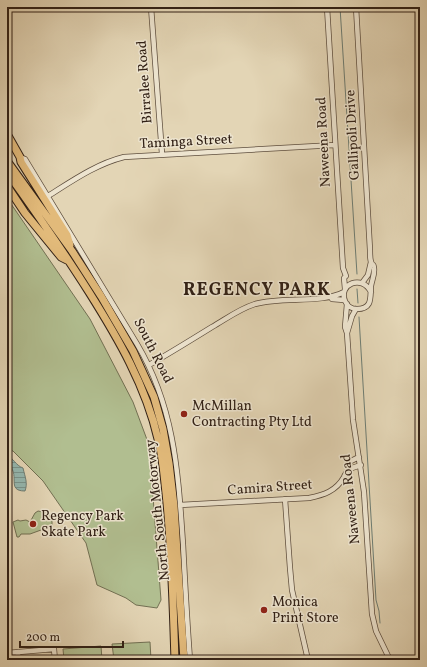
<svg xmlns="http://www.w3.org/2000/svg" width="427" height="667" viewBox="0 0 427 667" font-family="Vollkorn,serif">
<style>
.grass{fill:#b1be90;stroke:#727053}
.water{fill:url(#water-rules);stroke:#6d7c72}
.lines{fill:none;stroke-linecap:round;stroke-linejoin:round}
.stream{stroke:#6d7c72;stroke-width:1}
.minor-casing{stroke:#5e4e3e;stroke-width:6}
.highway-casing{stroke:#322116;stroke-width:9}
.minor{stroke:#ede4cf;stroke-width:4.5}
.highway{stroke:#e2ba7a;stroke-width:7}
.poi-dot{fill:#8f2418;stroke:#ede4cf;stroke-width:1.5}
.labels{text-anchor:middle;dominant-baseline:central;stroke-width:3;stroke-linejoin:round;paint-order:stroke}
.street-label{font-size:14px;fill:#322116;stroke:#ede4cf}
.poi-label{font-size:14px;fill:#322116;stroke:#ede4cf;text-anchor:start}
.district-label{font-size:18px;font-weight:bold;letter-spacing:1px;fill:#322116;stroke:#ede4cf}
</style>
<defs>
<pattern id="water-rules" width="6" height="5" patternUnits="userSpaceOnUse"><rect width="6" height="5" fill="#95b8b0"/><path d="M0 2.5h6" fill="none" stroke="#7a958e"/></pattern>
</defs>
<rect width="100%" height="100%" fill="#e3d5b5"/>
<filter id="stains"><feTurbulence type="fractalNoise" baseFrequency=".005" numOctaves="4"/><feColorMatrix values="0 0 0 0 .2 0 0 0 0 .09 0 0 0 0 .02 0 0 0 .5 -.17"/></filter>
<radialGradient id="worn" r=".72"><stop offset=".6" stop-color="#630" stop-opacity="0"/><stop offset="1" stop-color="#630" stop-opacity=".3"/></radialGradient>
<path class="grass" d="M 7,198 L 90,319 L 133,402 L 149,445 L 161,600 L 157,608 L 136,605 L 126,598 L 97,585 L 86,543 L 43,481 L 13,451 L 7,449 Z
M 38,511 L 48,513 L 52,520 L 52,526 L 30,534 L 21,534 L 19,537 L 17,537 L 13,522 L 18,520 L 20,521 L 26,520 L 30,522 L 35,513 Z
M 150,642 L 151,660 L 114,660 L 112,644 Z
M 101,646 L 102,660 L 64,660 L 63,649 Z"/>
<path class="water" d="M 7,456 C 14,458 15,465 23,468 C 25,477 28,483 25,491 C 5,491 22,474 7,463 Z"/>
<g class="lines">
<path class="stream" d="M 340,7 L 357,274
M 357,289 L 358,303
M 359,317 L 376,600 L 379,611 L 380,623"/>
<defs>
<path id="minor" d="M 151,7 L 162,154
M 327,7 L 343,268 L 346,276 L 344,278 L 345,289
M 356,7 L 370,250 C 370,253 370,259 371,262 C 374,268 373,262 374,268 C 375,274 372,280 371,286 C 370,297 373,309 357,309 C 352,309 347,306 345,301 C 338,284 362,274 371,292
M 20,157 L 25,159 L 137,344 C 175,408 178,473 183,544 C 185,583 187,621 190,660
M 48,196 C 72,181 96,164 124,157 L 335,145
M 362,283 L 368,275 L 371,262
M 331,297 L 332,299 L 344,300
M 347,304 L 345,327 L 347,333 L 353,420 L 364,492 L 372,614 L 376,631 L 390,660
M 347,333 L 352,316 L 356,309
M 149,365 C 170,353 191,340 212,327 C 226,319 239,309 255,304 C 283,296 321,304 344,292
M 349,469 L 361,465
M 285,499 L 290,568 L 292,590 L 308,660
M 180,505 L 309,498 C 324,495 336,491 344,477 C 345,474 348,471 349,468 C 349,466 348,464 349,462 L 359,457
M 18,652 L 18,660
M 7,653 L 54,649 L 55,660"/>
<path id="highway" d="M 7,134 L 20,157 L 21,162 L 67,235 L 70,245
M 7,161 L 72,251 L 101,296 L 133,351 L 154,397 L 163,429 L 169,463 L 174,506 L 184,660
M 7,172 C 35,211 63,251 89,292 C 118,338 146,386 158,439 C 163,457 164,476 166,493 C 172,549 173,604 175,660
M 7,186 L 25,213 L 61,257 L 67,260"/>
</defs>
<use href="#minor" class="minor-casing"/>
<use href="#highway" class="highway-casing"/>
<use href="#minor" class="minor"/>
<use href="#highway" class="highway"/>
</g>
<g class="poi-dot">
<circle cx="184" cy="414" r="4"/>
<circle cx="33" cy="524" r="4"/>
<circle cx="264" cy="610" r="4"/>
</g>
<g class="labels">
<g class="street-label">
<text transform="translate(145 82) rotate(-94)">Birralee Road</text>
<text transform="translate(353 135) rotate(-93)">Gallipoli Drive</text>
<text transform="translate(186 142) rotate(-3)">Taminga Street</text>
<text transform="translate(324 142) rotate(-93)">Naweena Road</text>
<text transform="translate(153 351) rotate(63)">South Road</text>
<text transform="translate(270 488) rotate(-4)">Camira Street</text>
<text transform="translate(351 499) rotate(-96)">Naweena Road</text>
<text transform="translate(158 510) rotate(-96)">North South Motorway</text>
</g>
<g class="poi-label">
<text x="192" y="406">McMillan<tspan x="192" dy="16">Contracting Pty Ltd</tspan></text>
<text x="41" y="516">Regency Park<tspan x="41" dy="16">Skate Park</tspan></text>
<text x="272" y="602">Monica<tspan x="272" dy="16">Print Store</tspan></text>
</g>
<g class="district-label">
<text x="257" y="290">REGENCY PARK</text>
</g>
</g>
<rect width="427" height="667" fill="none" stroke="#e3d5b5" stroke-width="24"/>
<rect x="8" y="8" width="411" height="651" fill="none" stroke="#322116" stroke-width="2"/>
<rect x="12" y="12" width="403" height="643" fill="none" stroke="#322116"/>
<path d="M20 641v6h103v-6" fill="none" stroke="#322116" stroke-width="2"/>
<text x="26" y="641" font-size="12" fill="#322116" stroke="#ede4cf" stroke-width="3" paint-order="stroke">200 m</text>
<rect width="100%" height="100%" filter="url(#stains)"/>
<rect width="100%" height="100%" fill="url(#worn)"/>
</svg>
